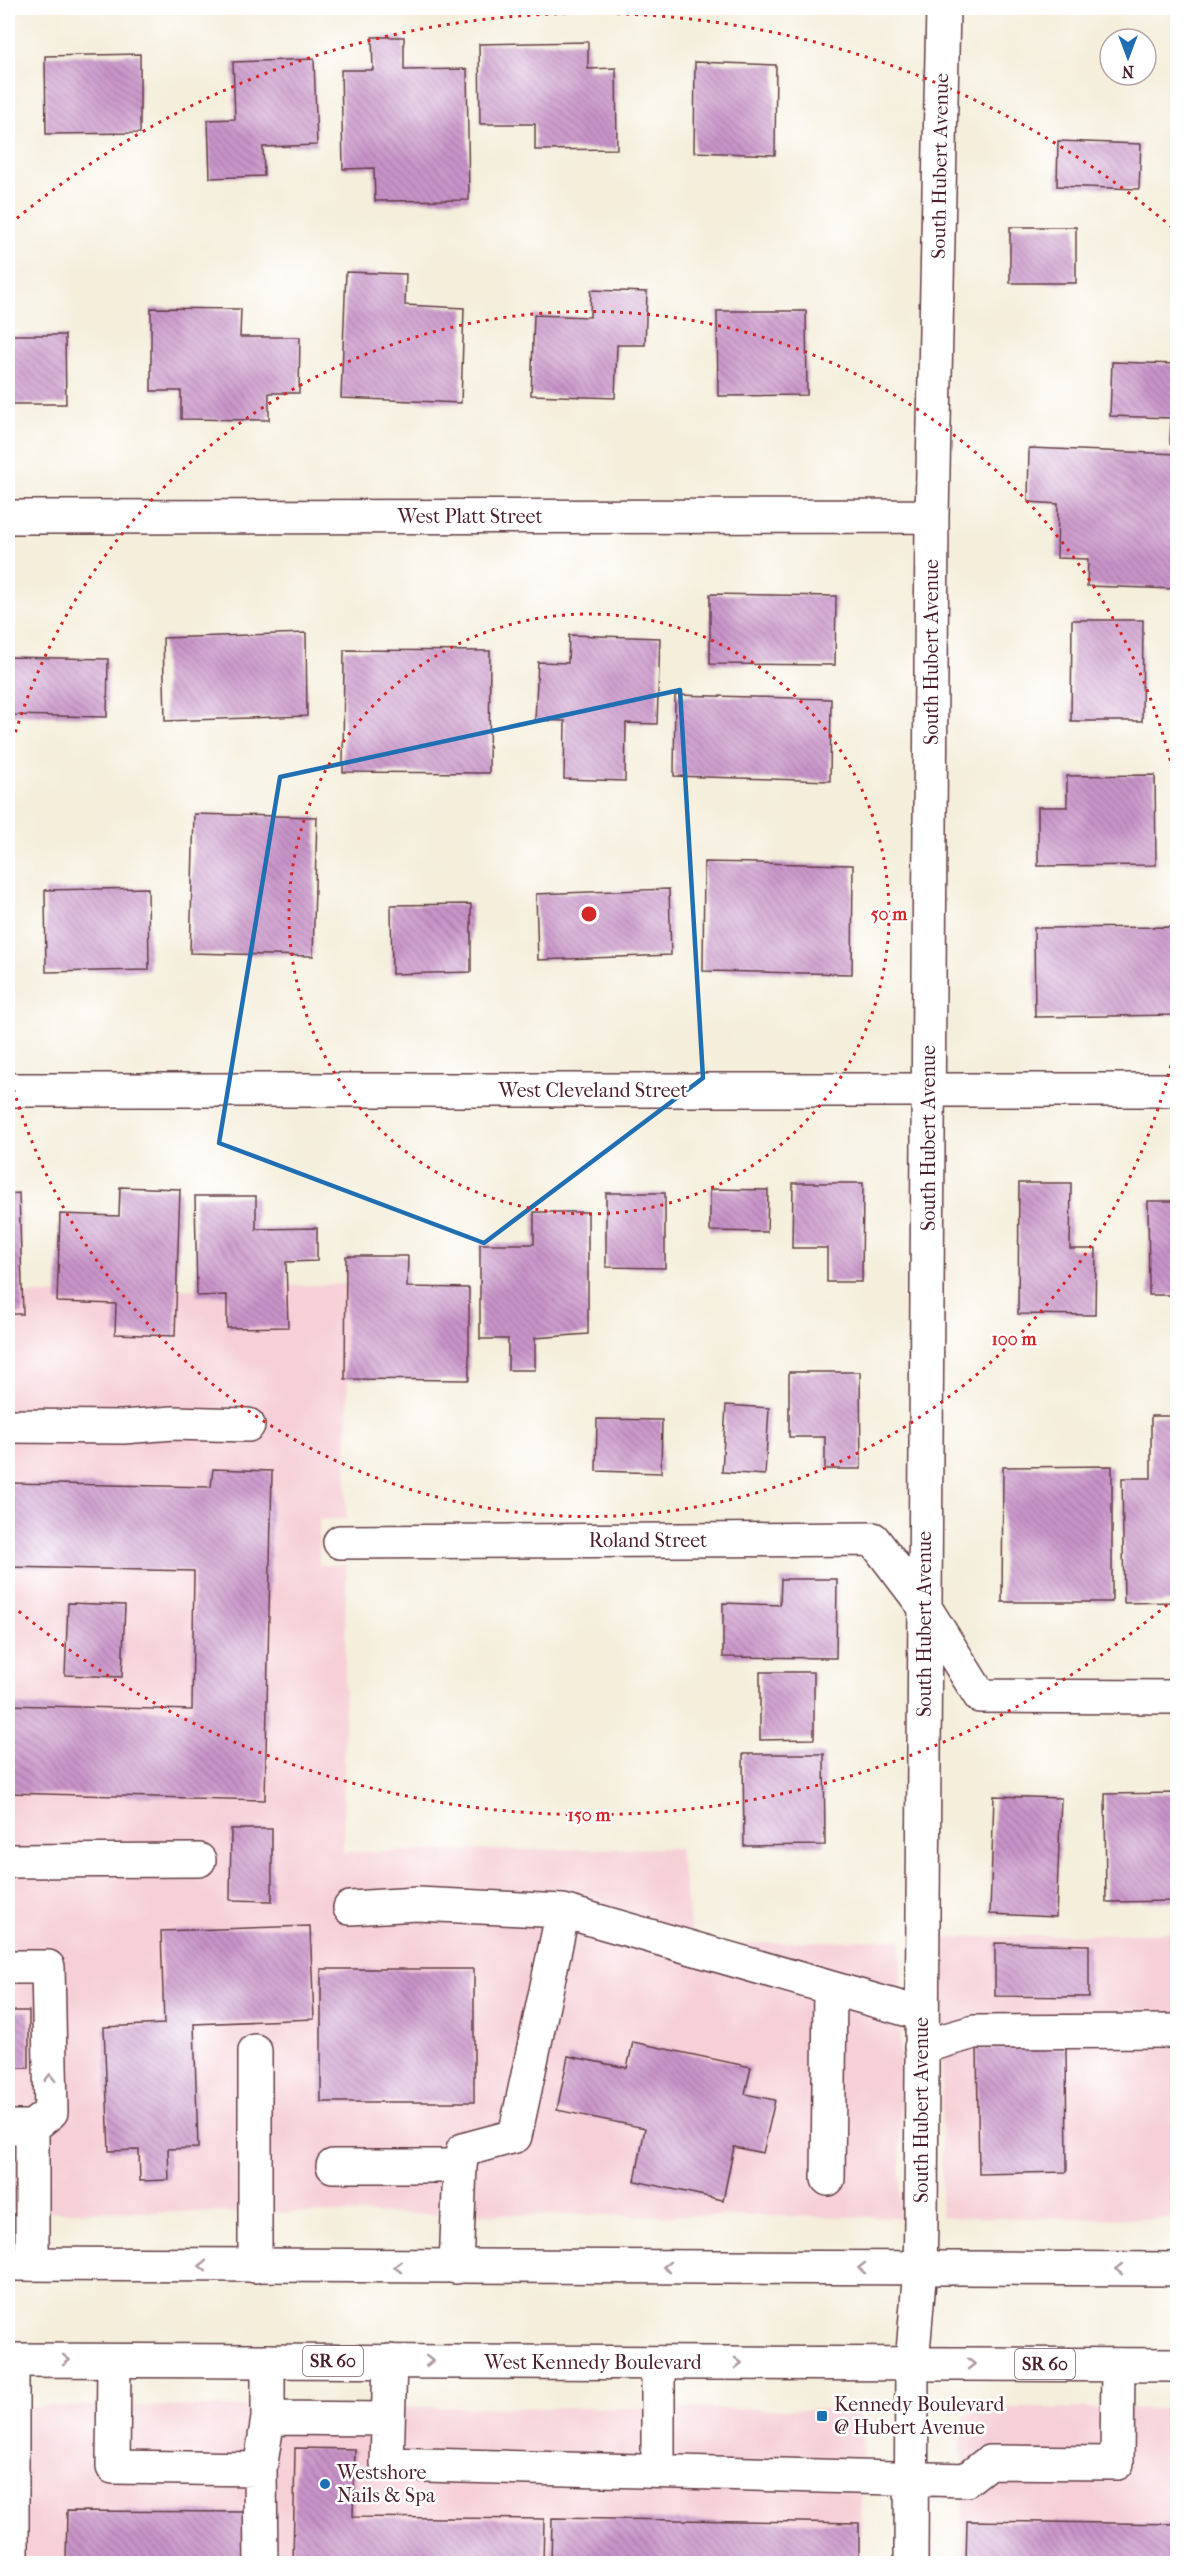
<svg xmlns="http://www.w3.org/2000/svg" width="1185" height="2571" viewBox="0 0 1185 2571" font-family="'IM FELL French Canon',serif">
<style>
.built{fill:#f6cfd7}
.building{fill:url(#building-back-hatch)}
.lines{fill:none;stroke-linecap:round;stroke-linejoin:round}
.minor-casing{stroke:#643e45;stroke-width:36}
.major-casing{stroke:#643e45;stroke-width:36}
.minor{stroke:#fff;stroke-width:33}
.major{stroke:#fff;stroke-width:33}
.oneway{stroke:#ae9aa0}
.marked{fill:none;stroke:#1f6fb2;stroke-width:4.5;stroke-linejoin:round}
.ring{fill:none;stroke:#d62828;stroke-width:3;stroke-dasharray:3 6}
.poi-dot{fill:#1f6fb2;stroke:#fff;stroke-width:2}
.labels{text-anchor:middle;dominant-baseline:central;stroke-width:5;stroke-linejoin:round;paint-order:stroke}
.shield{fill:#fff;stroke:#80626b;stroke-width:1.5}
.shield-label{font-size:18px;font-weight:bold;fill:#4a1f2b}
.street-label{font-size:20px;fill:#4a1f2b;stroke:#fff}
.poi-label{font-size:20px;fill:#4a1f2b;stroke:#fff;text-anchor:start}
.centre{fill:#d62828;stroke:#fff;stroke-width:3}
.ring-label{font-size:18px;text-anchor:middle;font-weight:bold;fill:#d62828;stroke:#fff;stroke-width:5;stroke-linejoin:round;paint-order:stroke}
</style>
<defs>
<pattern id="building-back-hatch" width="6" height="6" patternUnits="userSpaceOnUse" patternTransform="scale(1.5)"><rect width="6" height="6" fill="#c994c9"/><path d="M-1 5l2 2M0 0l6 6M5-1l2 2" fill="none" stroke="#a578a3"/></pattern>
</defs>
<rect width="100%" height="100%" fill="#fff"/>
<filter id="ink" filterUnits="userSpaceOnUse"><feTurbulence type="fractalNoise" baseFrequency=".0167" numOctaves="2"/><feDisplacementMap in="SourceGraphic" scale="12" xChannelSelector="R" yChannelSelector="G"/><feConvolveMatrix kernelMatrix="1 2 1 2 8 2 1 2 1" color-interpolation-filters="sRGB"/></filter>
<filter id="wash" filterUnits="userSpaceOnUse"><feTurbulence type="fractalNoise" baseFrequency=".008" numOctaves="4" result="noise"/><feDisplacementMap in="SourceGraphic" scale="24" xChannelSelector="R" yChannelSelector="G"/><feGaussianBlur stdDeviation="1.35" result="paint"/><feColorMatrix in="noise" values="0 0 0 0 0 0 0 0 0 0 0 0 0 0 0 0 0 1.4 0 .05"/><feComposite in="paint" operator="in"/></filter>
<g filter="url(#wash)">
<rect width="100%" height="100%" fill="#f4eedb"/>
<path class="built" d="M 349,1284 L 346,1519 L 319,1519 L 319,1565 L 346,1565 L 343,1852 L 679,1848 L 693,1945 L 901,1939 L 900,2217 L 8,2211 L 8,1295 Z
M 1177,1932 L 1177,2219 L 941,2217 L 943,1938 Z
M 8,2406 L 849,2409 L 856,2412 L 863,2422 L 860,2563 L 8,2563 Z
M 982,2408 L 1177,2409 L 1177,2563 L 963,2564 L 961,2434 L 964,2418 L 970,2413 Z"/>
<g id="blocks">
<path class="building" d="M 372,37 L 404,37 L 404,70 L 467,69 L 469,200 L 375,201 L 374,168 L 343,169 L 341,70 L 373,70 Z
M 588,42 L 588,69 L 616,68 L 617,149 L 535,150 L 535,124 L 480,124 L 479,44 Z
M 140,54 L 140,133 L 46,134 L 45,56 Z
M 314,59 L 317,145 L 263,147 L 264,176 L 210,178 L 208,120 L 235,119 L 233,62 Z
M 695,62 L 776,65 L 775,155 L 694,152 Z
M 1058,141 L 1141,144 L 1139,189 L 1057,186 Z
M 1010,227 L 1076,227 L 1076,283 L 1010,283 Z
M 346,272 L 406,274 L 405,305 L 464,308 L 461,403 L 341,398 Z
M 591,290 L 647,292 L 645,345 L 617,345 L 615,398 L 531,395 L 534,315 L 590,317 Z
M 151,308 L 241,309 L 240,337 L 300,337 L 299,393 L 269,393 L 269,420 L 181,419 L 181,391 L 151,391 Z
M 717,311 L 806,311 L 807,395 L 718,396 Z
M 8,335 L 65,335 L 66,404 L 8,404 Z
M 1112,362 L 1178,364 L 1178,445 L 1170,444 L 1171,418 L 1110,416 Z
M 1029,448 L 1178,454 L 1178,589 L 1087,586 L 1088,559 L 1057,558 L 1058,504 L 1028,502 Z
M 710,594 L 836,596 L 835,665 L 710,664 Z
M 1072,620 L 1143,620 L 1142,721 L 1071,721 Z
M 306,633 L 307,716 L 165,721 L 163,638 Z
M 569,635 L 660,638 L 657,724 L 626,723 L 625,781 L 564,779 L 565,721 L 535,720 L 538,662 L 568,663 Z
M 344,650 L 490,651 L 489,773 L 343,772 Z
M 8,657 L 108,659 L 107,717 L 8,715 Z
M 675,695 L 831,699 L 830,781 L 674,776 Z
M 1155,775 L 1156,865 L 1038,866 L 1038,807 L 1067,807 L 1067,776 Z
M 194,814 L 317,817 L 313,956 L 190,953 Z
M 704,862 L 853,865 L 852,974 L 703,971 Z
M 148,888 L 149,970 L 46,972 L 45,890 Z
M 669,889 L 671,955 L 538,960 L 536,894 Z
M 471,904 L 471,972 L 392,974 L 391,905 Z
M 1178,927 L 1178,1015 L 1035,1017 L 1034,928 Z
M 793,1183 L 863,1183 L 862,1282 L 827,1282 L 827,1248 L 792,1248 Z
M 1019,1183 L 1071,1183 L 1070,1249 L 1096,1249 L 1095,1315 L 1018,1314 Z
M 120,1187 L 180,1189 L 175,1336 L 115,1334 L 116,1304 L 57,1302 L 60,1214 L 119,1216 Z
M 710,1189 L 768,1190 L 767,1232 L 710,1231 Z
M 19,1193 L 23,1314 L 8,1314 L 8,1194 Z
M 606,1193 L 665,1193 L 665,1268 L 606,1267 Z
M 195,1196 L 256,1196 L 256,1229 L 317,1228 L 317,1261 L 286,1262 L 288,1327 L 227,1328 L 227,1295 L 197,1296 Z
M 1148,1201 L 1178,1201 L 1178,1295 L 1149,1295 Z
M 534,1212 L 588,1212 L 588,1334 L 535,1338 L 535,1370 L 508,1370 L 508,1339 L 480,1339 L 480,1244 L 534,1244 Z
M 346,1256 L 408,1256 L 407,1287 L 469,1288 L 469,1380 L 345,1379 Z
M 789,1372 L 860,1372 L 861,1469 L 825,1469 L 825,1437 L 789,1437 Z
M 726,1405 L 769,1408 L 765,1475 L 722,1472 Z
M 1151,1416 L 1178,1416 L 1178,1602 L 1124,1603 L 1122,1478 L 1151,1478 Z
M 597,1419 L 662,1420 L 661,1473 L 596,1471 Z
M 1112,1466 L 1112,1602 L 1002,1602 L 1003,1467 Z
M 213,1469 L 272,1471 L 265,1800 L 8,1793 L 8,1705 L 192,1710 L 194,1571 L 8,1567 L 8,1483 L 211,1487 Z
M 781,1579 L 837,1579 L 836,1658 L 723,1657 L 723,1603 L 780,1605 Z
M 68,1603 L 125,1605 L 122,1677 L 65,1675 Z
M 760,1672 L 814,1672 L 814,1739 L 760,1740 Z
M 743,1754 L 824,1754 L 825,1845 L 744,1846 Z
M 1178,1793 L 1178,1901 L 1106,1902 L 1105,1794 Z
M 994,1796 L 1061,1798 L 1056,1917 L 990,1914 Z
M 231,1829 L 272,1829 L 272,1901 L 230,1900 Z
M 310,1926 L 314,2019 L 194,2024 L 198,2148 L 168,2149 L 169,2180 L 140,2181 L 139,2150 L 109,2151 L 104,2027 L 164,2024 L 161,1931 Z
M 995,1943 L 1089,1945 L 1089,1997 L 995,1996 Z
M 321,1969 L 474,1969 L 474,2102 L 321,2102 Z
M 8,2011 L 29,2011 L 29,2068 L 8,2068 Z
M 633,2042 L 751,2067 L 745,2094 L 775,2100 L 763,2153 L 734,2147 L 723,2200 L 635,2181 L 645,2128 L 557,2110 L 568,2056 L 627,2068 Z
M 1066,2048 L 1067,2172 L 979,2174 L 977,2049 Z
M 295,2448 L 355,2449 L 353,2517 L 544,2519 L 543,2564 L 293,2564 Z
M 67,2511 L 244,2512 L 244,2564 L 66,2564 Z
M 552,2518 L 859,2523 L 859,2564 L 551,2564 Z
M 967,2521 L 1178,2524 L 1178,2564 L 966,2564 Z"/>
</g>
</g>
<g filter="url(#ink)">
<use href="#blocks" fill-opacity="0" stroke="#643e45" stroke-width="1.5"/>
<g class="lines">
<defs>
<path id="minor" d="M 8,517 L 932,516
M 8,1090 L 1178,1090
M 8,1426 L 123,1427 L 173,1423 L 248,1425
M 340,1542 L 873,1539 L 924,1606 L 980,1696 L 1178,1697
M 8,1861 L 199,1860
M 350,1908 L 417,1904 L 563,1911 L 515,2136 L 463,2150 L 460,2166 L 456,2267
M 563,1911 L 922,2014
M 8,1967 L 48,1967 L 51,2112 L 32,2127
M 921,2047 L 974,2032 L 1178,2031
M 255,2051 L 255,2266
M 8,2127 L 32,2127 L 32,2264
M 333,2166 L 460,2166
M 828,2179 L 830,1989
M 114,2361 L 113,2467 L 260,2469
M 390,2361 L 387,2464 L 966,2480 L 989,2462 L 1117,2463 L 1118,2365
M 658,2363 L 658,2470
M 268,2418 L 388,2419
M 12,2564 L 12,2360
M 261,2564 L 260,2469 L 268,2418 L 268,2361
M 911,2564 L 912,2364 L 920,2268 L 921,2222 L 932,516 L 943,8"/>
<path id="major" d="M 8,2264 L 1178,2269
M 8,2360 L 1178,2365"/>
</defs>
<use href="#minor" class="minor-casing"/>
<use href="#major" class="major-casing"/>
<use href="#minor" class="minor"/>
<use href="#major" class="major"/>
</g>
<defs><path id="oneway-chevron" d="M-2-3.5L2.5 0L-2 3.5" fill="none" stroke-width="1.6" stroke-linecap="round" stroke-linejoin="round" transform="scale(1.5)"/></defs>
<g class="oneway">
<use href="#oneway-chevron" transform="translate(50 2078) rotate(-91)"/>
<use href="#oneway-chevron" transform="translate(203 2266) rotate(-179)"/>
<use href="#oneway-chevron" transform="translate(398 2267) rotate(-180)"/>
<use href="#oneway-chevron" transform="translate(667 2267) rotate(-180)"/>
<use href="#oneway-chevron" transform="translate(862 2268) rotate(-180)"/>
<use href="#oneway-chevron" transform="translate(1119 2269) rotate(-180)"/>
<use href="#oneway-chevron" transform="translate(66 2360)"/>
<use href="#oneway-chevron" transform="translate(429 2361)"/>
<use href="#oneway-chevron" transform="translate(738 2363)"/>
<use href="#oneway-chevron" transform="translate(971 2364)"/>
</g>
</g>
<path class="marked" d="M 680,690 L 703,1078 L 484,1243 L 219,1143 L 280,777 Z"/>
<g class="ring">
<circle cx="589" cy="914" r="300"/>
<path d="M1177 1039A601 601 0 0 1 8 1070M8 758A601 601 0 0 1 1177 789"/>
<path d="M1174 1599A901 901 0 0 1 10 1604M10 224A901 901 0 0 1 1174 229"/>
</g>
<g class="poi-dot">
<rect x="816" y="2410" width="12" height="12" rx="3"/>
<circle cx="325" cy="2484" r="6"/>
</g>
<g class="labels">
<g class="shield">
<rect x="303" y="2346" width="60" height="30" rx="4.5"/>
<rect x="1015" y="2349" width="60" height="30" rx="4.5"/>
</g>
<g class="shield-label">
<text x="333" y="2361">SR 60</text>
<text x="1045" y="2364">SR 60</text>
</g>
<g class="street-label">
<text transform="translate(940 166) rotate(-89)">South Hubert Avenue</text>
<text x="470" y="516">West Platt Street</text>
<text transform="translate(931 652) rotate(-90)">South Hubert Avenue</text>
<text x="593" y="1090">West Cleveland Street</text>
<text transform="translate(928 1138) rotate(-90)">South Hubert Avenue</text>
<text x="648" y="1540">Roland Street</text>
<text transform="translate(924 1624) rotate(-90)">South Hubert Avenue</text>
<text transform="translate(921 2110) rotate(-90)">South Hubert Avenue</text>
<text x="593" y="2362">West Kennedy Boulevard</text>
</g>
<g class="poi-label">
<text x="834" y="2404">Kennedy Boulevard<tspan x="834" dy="23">@ Hubert Avenue</tspan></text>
<text x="337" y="2472">Westshore<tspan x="337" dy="23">Nails &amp; Spa</tspan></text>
</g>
</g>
<circle cx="589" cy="914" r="9" class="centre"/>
<g class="ring-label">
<text x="889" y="920">50 m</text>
<text x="1014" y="1345">100 m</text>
<text x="589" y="1821">150 m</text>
</g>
<rect width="1185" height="2571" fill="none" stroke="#fff" stroke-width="30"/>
<g transform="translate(1128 57) rotate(180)"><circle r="28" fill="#ffffff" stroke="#b7a5aa" stroke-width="1.5"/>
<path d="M0-4.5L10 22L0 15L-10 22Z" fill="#1f6fb2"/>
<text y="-9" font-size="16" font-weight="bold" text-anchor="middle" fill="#4a1f2b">N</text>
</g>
</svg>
